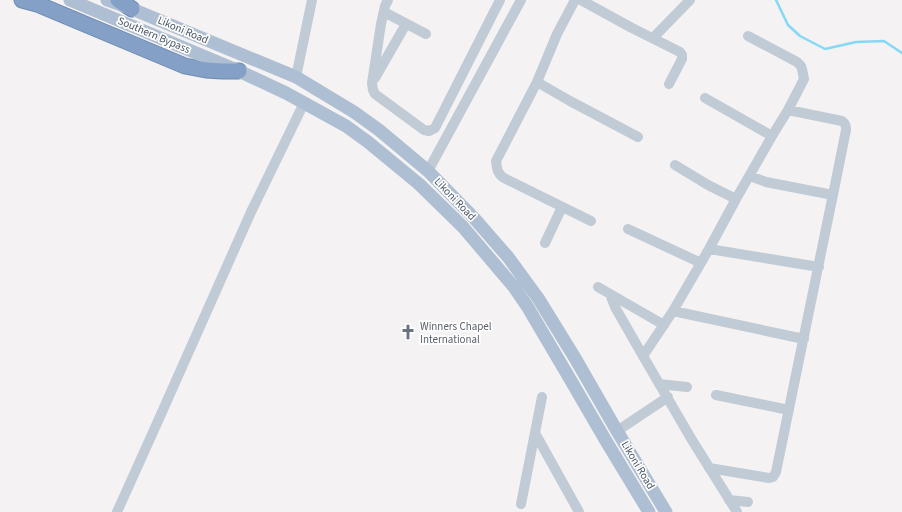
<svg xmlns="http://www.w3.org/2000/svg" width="902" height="512" viewBox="0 0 902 512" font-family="'Source Sans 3',sans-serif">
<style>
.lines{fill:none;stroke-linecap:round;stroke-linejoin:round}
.stream{stroke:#85d8f7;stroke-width:2.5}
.highway-casing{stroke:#6f8bb2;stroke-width:17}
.minor{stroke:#c1cbd5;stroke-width:10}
.major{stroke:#afbfd3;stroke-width:13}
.highway{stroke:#84a0c6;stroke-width:15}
.labels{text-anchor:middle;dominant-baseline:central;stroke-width:3.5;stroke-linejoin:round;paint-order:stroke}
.street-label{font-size:11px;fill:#475362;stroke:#fff}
.worship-label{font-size:11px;fill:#5b616d;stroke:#fff;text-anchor:start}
</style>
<rect width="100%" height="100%" fill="#f4f2f2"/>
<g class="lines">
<path class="stream" d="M 776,0 L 788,25 L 800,36 L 825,49 L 856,42 L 884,41 L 902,53"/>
<defs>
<path id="highway" d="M 22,0 L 37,4 L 185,66 L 206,70 L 222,71 L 239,71
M 118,0 L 132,9"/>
</defs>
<use href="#highway" class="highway-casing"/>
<path class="minor" d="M 388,0 L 385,6 L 381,24 L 372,83 L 373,90 L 375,94 L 424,130 L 429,131 L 435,128 L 500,0
M 575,0 L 557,34 L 537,82 L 496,161 C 497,169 497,173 504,178 L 591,221
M 581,0 L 632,28 L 680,52 L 682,55 L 682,59 L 669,84
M 384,12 L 426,34
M 653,38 L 690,0
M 296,77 L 312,0
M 375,78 L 406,24
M 537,82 L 570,101 L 638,137
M 705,98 L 772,136
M 675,165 L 708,185 L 736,199
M 428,171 L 521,0
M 750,176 L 766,182 L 833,195
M 628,229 L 701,263
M 545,243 L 562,207
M 709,249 L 819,267
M 598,287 L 664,325
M 610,294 L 615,307 L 643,356 L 692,440 L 737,512
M 673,311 L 804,339
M 643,356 L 673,311 L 709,249 L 736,199 L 772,136 L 788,110 L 804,79 L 802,69 L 801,66 L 797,62 L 748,36
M 659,384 L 687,387
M 716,395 L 789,410
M 617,431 L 668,397
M 535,433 L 579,512
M 709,468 L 769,478 L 773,477 L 776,472 L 836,180 L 846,130 C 846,126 846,124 842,121 L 788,110
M 729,500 L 748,502
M 521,504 L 542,397
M 117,512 L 158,421 L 251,212 L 304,103"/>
<path class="major" d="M 70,0 L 239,71 L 286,93 L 346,126 L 368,142 L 419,184 L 463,227 L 514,287 L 527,306 L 570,379 L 606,441 L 649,512
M 107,0 L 132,9 L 296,77 L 354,112 L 379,130 L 428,171 L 474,218 L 508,257 L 538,298 L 575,358 L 617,431 L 666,512"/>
<use href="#highway" class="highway"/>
</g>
<defs>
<symbol id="church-bare" viewBox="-9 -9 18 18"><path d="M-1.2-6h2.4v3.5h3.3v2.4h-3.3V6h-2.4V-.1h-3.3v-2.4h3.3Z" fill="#6b7280" stroke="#fff" stroke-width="2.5" paint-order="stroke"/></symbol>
</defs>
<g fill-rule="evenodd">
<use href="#church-bare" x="397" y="321" width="22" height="22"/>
</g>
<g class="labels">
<g class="street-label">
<text transform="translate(183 30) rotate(23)">Likoni Road</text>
<text transform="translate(154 35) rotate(23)">Southern Bypass</text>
<text transform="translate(455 199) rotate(46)">Likoni Road</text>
<text transform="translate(638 465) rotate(59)">Likoni Road</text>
</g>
<g class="worship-label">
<text x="420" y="326">Winners Chapel<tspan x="420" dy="13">International</tspan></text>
</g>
</g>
</svg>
